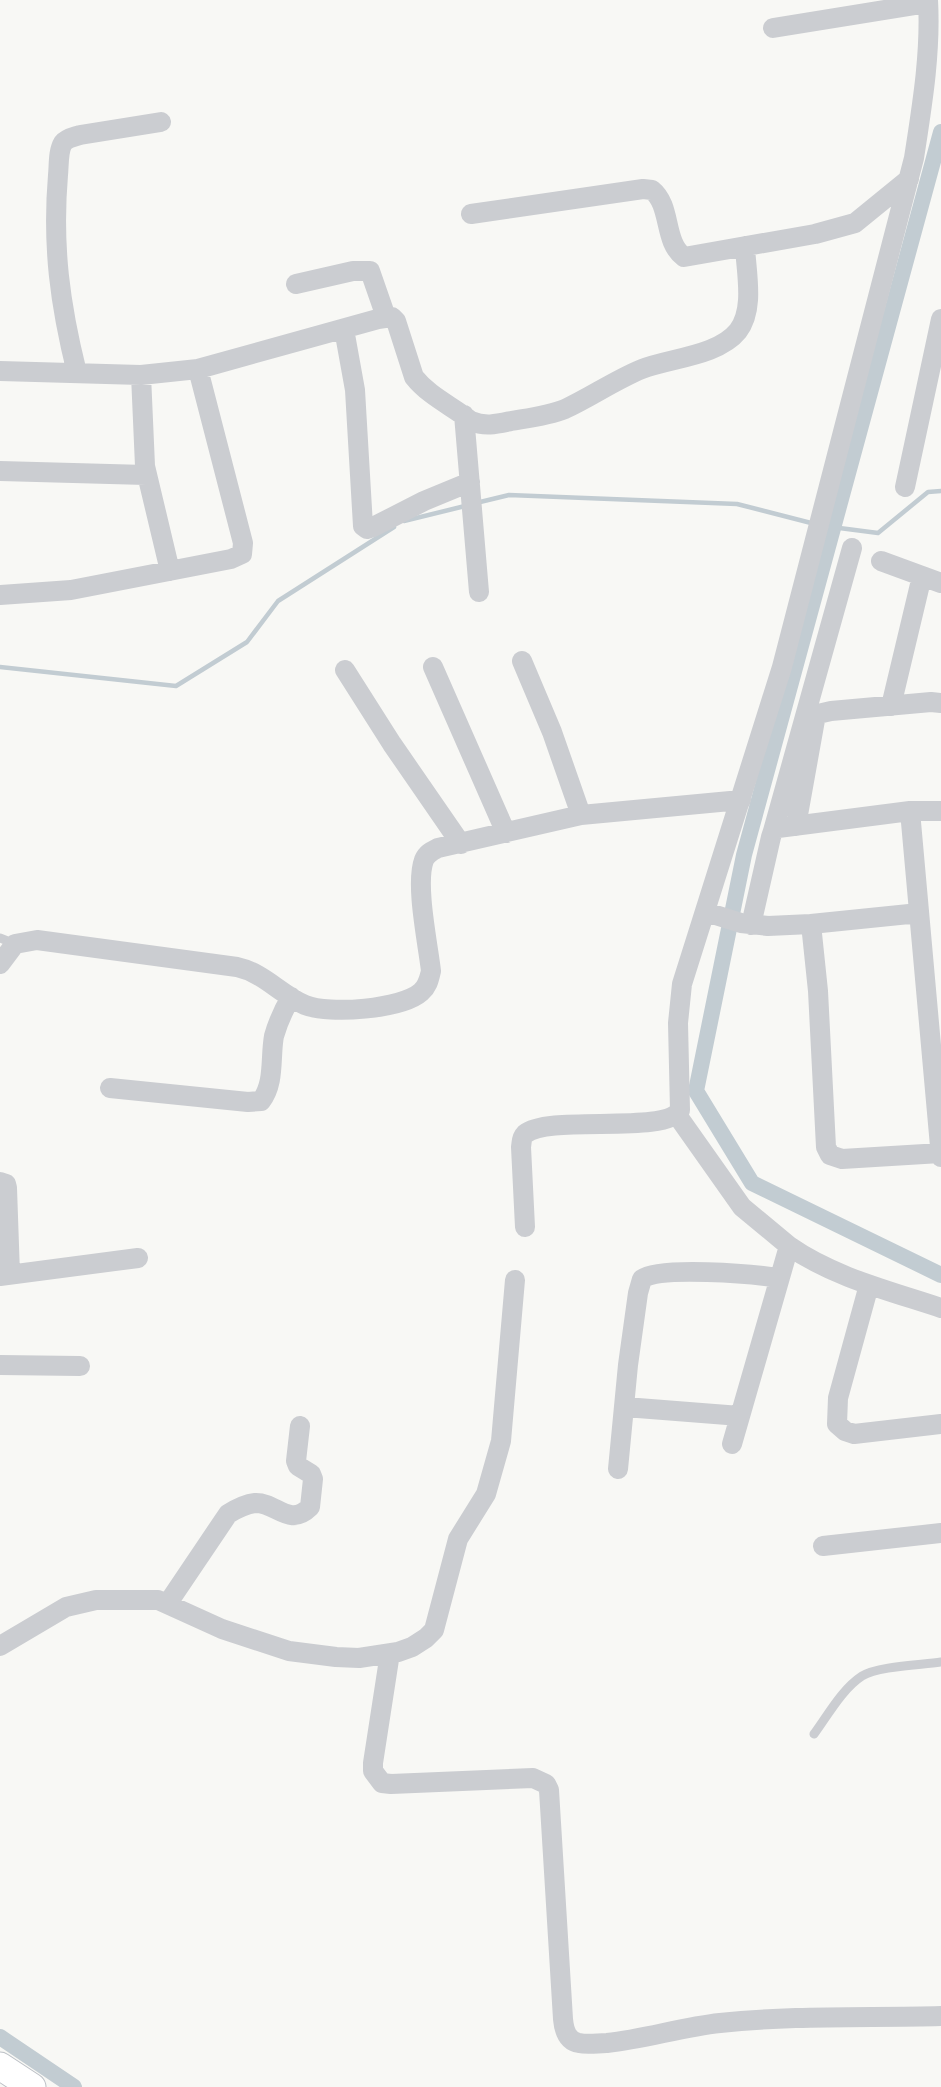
<svg xmlns="http://www.w3.org/2000/svg" width="941" height="2087" viewBox="0 0 941 2087" font-family="Cabin,sans-serif">
<style>
.lines{fill:none;stroke-linecap:round;stroke-linejoin:round}
.stream{stroke:#c2ccd2;stroke-width:4.5}
.canal{stroke:#c2ccd2;stroke-width:16}
.secondary-casing{stroke:#bcc0c6;stroke-width:29}
.lane{stroke:#cbcdd1;stroke-width:9}
.street{stroke:#cbcdd1;stroke-width:20}
.secondary{stroke:#fff;stroke-width:27}
</style>
<rect width="100%" height="100%" fill="#f8f8f5"/>
<g class="lines">
<path class="stream" d="M 476,503 L 509,495 L 737,504 L 815,524
M 404,521 L 465,506
M 824,526 L 878,533 L 928,492 L 941,491
M 0,667 L 176,686 L 247,642 L 278,601 L 394,527"/>
<path class="canal" d="M 941,132 L 744,855 L 696,1091 L 752,1183 L 941,1275
M 0,2037 L 74,2087"/>
<defs>
<path id="secondary" d="M 0,2066 L 32,2087"/>
</defs>
<use href="#secondary" class="secondary-casing"/>
<path class="lane" d="M 0,938 L 15,944
M 814,1734 C 828,1715 842,1689 862,1676 C 878,1666 921,1665 941,1662"/>
<path class="street" d="M 773,28 L 928,3
M 471,214 L 643,189 L 652,190 C 672,206 663,242 684,257 L 815,234 L 855,223 L 909,179
M 296,284 L 353,271 L 370,271 L 386,317
M 344,329 L 355,390 L 363,526 L 367,529 L 373,527 L 424,501 L 470,482
M 0,371 L 141,375 L 198,369 L 378,319 L 392,317 L 396,321 L 414,377 C 429,396 452,406 471,421 C 485,427 497,424 511,421 C 529,418 548,416 565,409 C 591,397 615,380 642,369 C 670,358 718,356 738,331 C 755,309 746,272 745,246
M 77,373 C 60,305 52,246 58,175 C 59,166 58,151 63,143 C 67,138 74,137 80,135 L 161,122
M 141,375 L 145,466 L 170,571
M 464,415 L 479,592
M 0,471 L 146,475
M 905,487 L 941,319
M 881,561 L 941,583
M 0,595 L 71,590 L 231,559 L 242,554 L 243,543 L 198,369
M 522,661 L 552,732 L 581,815
M 433,667 L 506,833
M 345,670 L 392,744 L 461,844
M 891,706 L 922,576
M 910,811 L 941,1157
M 796,826 L 815,720 L 818,714 L 831,711 L 931,702 L 941,703
M 773,831 L 852,548
M 706,912 L 741,923 L 768,926 L 811,924 L 919,913
M 811,924 L 818,991 L 826,1147 L 830,1155 L 842,1159 L 941,1153
M 751,925 L 771,837 L 773,831 L 778,828 L 910,811 L 941,811
M 0,964 L 15,944 L 37,940 L 237,967 C 264,973 280,994 305,1005 C 329,1015 402,1009 421,992 C 428,986 429,979 431,971 C 428,944 415,884 424,860 C 427,853 432,851 438,848 L 581,815 L 741,800
M 110,1088 L 248,1102 L 261,1101 C 275,1083 270,1057 274,1036 C 278,1022 284,1009 291,997
M 677,1115 L 742,1207 L 789,1246 L 732,1444
M 0,1182 L 6,1184 L 7,1188 L 10,1274
M 525,1227 L 521,1147 C 522,1142 521,1138 525,1134 C 549,1114 666,1135 680,1110 L 678,1023 L 682,984 L 782,667 L 914,158 C 922,106 931,53 928,0
M 789,1246 C 833,1277 890,1291 941,1308
M 0,1276 L 138,1258
M 869,1285 L 838,1398 L 837,1424 L 845,1431 L 854,1434 L 941,1424
M 0,1365 L 80,1366
M 625,1407 L 740,1416
M 618,1469 L 628,1365 L 638,1293 L 642,1279 C 660,1266 753,1274 779,1278
M 823,1546 L 941,1533
M 168,1603 L 228,1514 C 236,1509 246,1504 255,1503 C 276,1502 289,1528 310,1507 L 313,1479 L 311,1474 L 298,1466 L 296,1461 L 300,1426
M 0,1646 L 66,1607 L 96,1600 L 158,1600 L 222,1629 L 289,1651 L 336,1657 L 359,1658 L 398,1652 L 412,1647 L 426,1638 L 434,1630 L 458,1539 L 486,1494 L 501,1441 L 515,1280
M 390,1653 L 373,1763 L 373,1771 L 382,1783 L 391,1784 L 533,1778 L 546,1784 L 549,1790 L 563,2019 C 564,2030 567,2041 579,2043 C 588,2045 598,2043 607,2043 C 645,2039 682,2027 720,2023 C 793,2015 868,2018 941,2016"/>
<use href="#secondary" class="secondary"/>
</g>
</svg>
